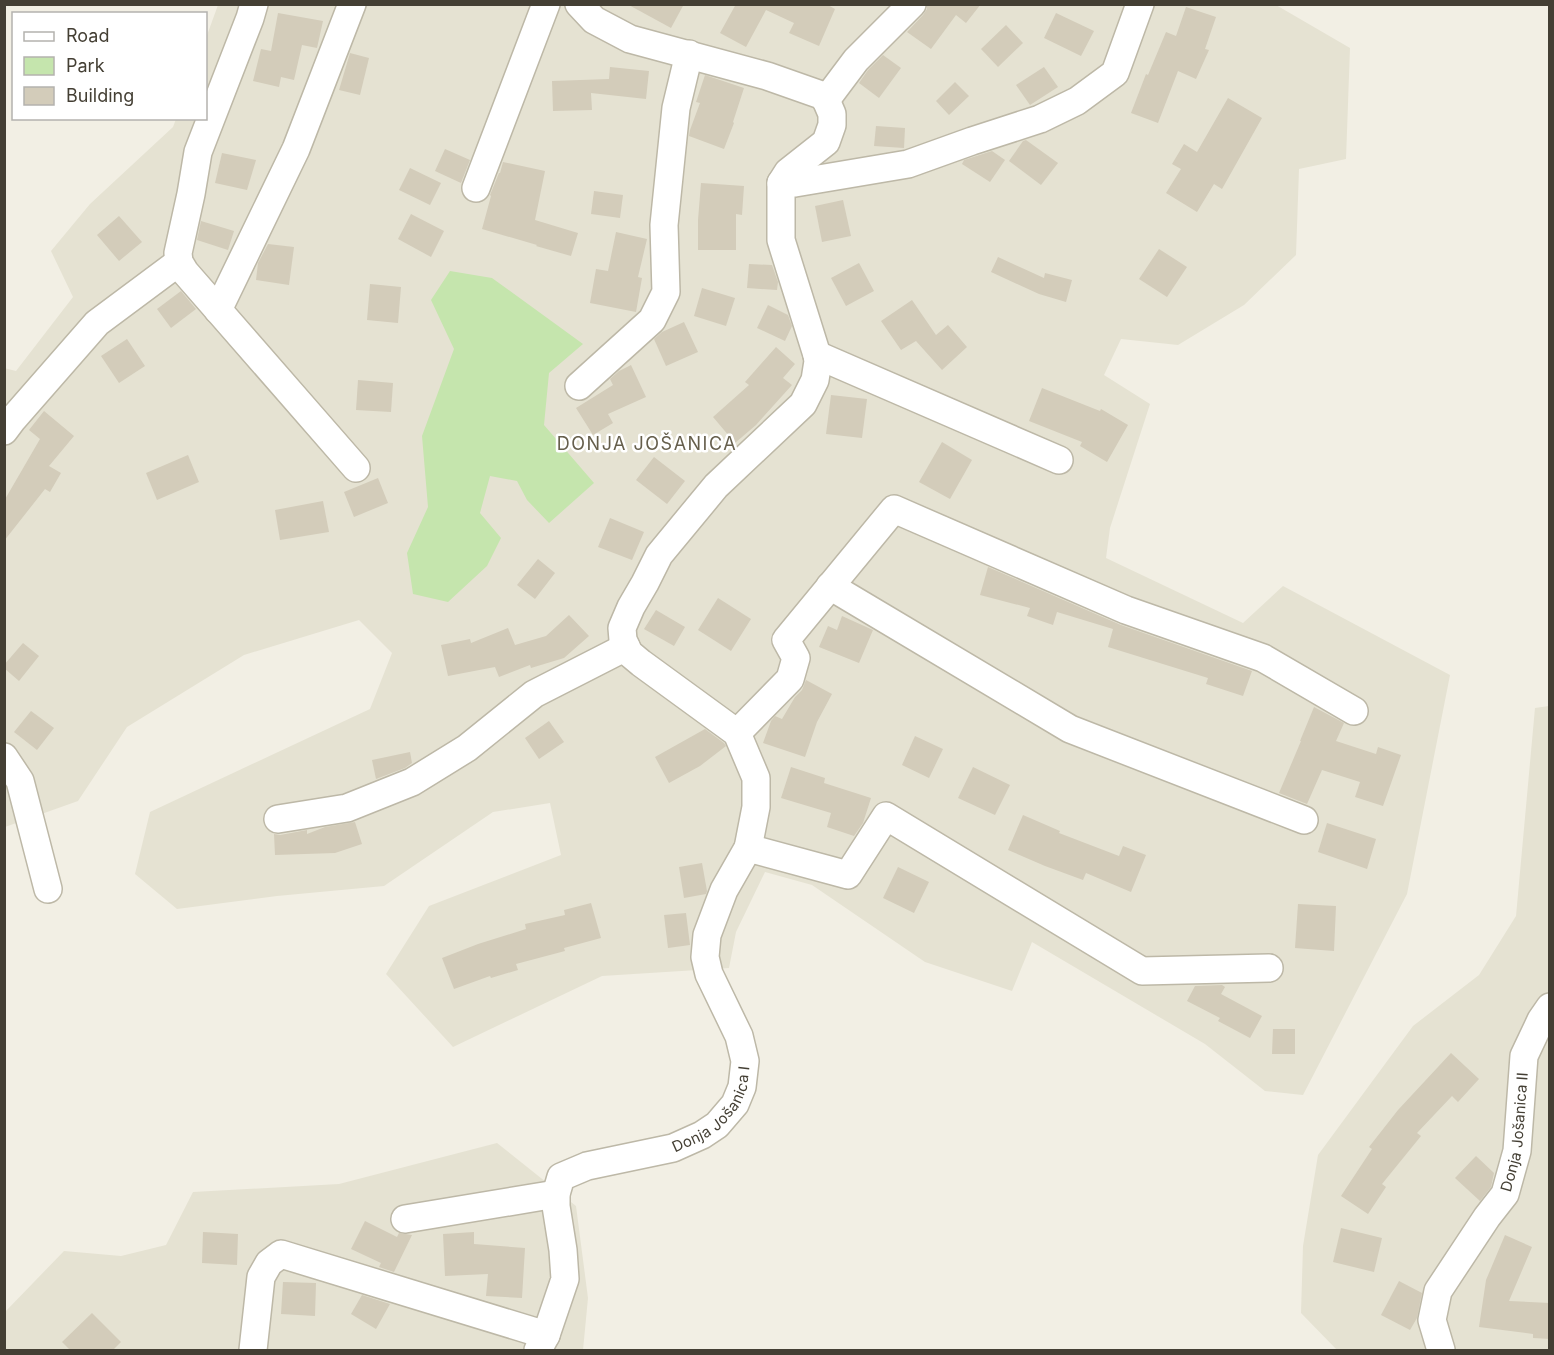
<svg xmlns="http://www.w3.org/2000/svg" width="1554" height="1355" font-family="Inter,sans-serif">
<rect width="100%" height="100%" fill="#f2efe4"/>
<!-- residential -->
<g fill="#e5e2d2">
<path d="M218 5H1276L1350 48 1346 159 1299 169 1296 255 1244 305 1178 345 1121 339 1104 375 1150 404 1110 528 1106 558 1243 623 1283 586 1450 675 1407 894 1303 1095 1265 1091 1205 1044 1032 942 1012 991 925 962 812 885 765 872 736 932 729 968 602 976 453 1047 386 974 429 906 561 855 550 803 493 812 384 886 277 896 177 909 135 874 150 812 370 709 392 653 359 620 244 655 127 727 78 801 5 827 4 368 16 371 73 297 51 251 90 204 173 127 176 119 206 118V38Z"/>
<path d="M1549 706V1350H1337L1301 1313 1303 1246 1318 1155 1413 1026 1479 975 1516 916 1535 708Z"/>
<path d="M497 1143 576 1206 588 1298 583 1350H5L4 1313 64 1251 121 1256 166 1245 193 1192 339 1184Z"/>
</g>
<!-- green -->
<path fill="#c5e5ad" d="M450 271 492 278 583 344 549 373 544 425 594 483 549 523 527 500 517 481 490 476 480 513 501 538 487 566 448 602 413 594 407 553 428 507 422 436 454 349 431 300Z"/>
<!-- building -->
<g fill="#d3ccba">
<path d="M627 4H684L671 28Z"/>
<path d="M736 4H826L835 9 819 46 789 33 794 23 766 10 746 47 720 33Z"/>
<path d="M927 4H981L966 23 956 15 931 49 907 32 923 15 927 9Z"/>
<path d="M1186 7 1216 17 1205 49 1209 50 1196 79 1178 71 1158 123 1131 113 1146 74 1148 75 1166 32 1176 36Z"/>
<path d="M278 13 323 21 317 48 302 45 294 80 281 77 279 87 253 81 261 49 271 51Z"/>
<path d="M1056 13 1094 31 1081 56 1044 38Z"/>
<path d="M1006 25 1023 43 998 67 981 49Z"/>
<path d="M350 53 369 58 360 95 339 90Z"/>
<path d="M883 55 901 68 879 98 859 83 868 70Z"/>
<path d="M610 67 649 71 646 99 591 93 592 110 553 111 552 81 609 79Z"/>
<path d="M1044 67 1058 87 1030 105 1016 85Z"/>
<path d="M705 75 744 88 733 122 734 123 724 149 689 136 690 130 700 103 696 102Z"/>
<path d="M955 82 969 96 949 115 936 101Z"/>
<path d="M1228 98 1262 118 1222 189 1214 184 1197 212 1166 193 1181 169 1172 164 1184 144 1197 152Z"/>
<path d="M876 126 905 128 904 148 874 146Z"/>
<path d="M1026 140 1058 163 1041 185 1009 161 1023 141Z"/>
<path d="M445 149 470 160 461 183 435 171Z"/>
<path d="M992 151 1005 160 990 182 962 164 964 160Z"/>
<path d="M222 153 256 160 247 190 215 183Z"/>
<path d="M503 162 545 171 535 220 578 233 571 256 536 246 537 245 482 229 491 196 490 195 499 173H500Z"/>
<path d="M410 168 441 183 430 205 399 190Z"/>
<path d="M701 183 744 186 742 215 736 214V250H698V220Z"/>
<path d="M594 191 623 195 620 218 591 214Z"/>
<path d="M843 200 851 236 822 242 815 206Z"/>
<path d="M411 214 444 231 431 257 398 239Z"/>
<path d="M119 216 142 242 119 261 97 235Z"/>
<path d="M201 221 234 231 228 250 197 240Z"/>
<path d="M616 232 647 239 638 277 642 278 636 312 590 303 596 269 608 271Z"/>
<path d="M268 244 294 247 289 285 256 280 258 263Z"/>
<path d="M1159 249 1187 267 1167 297 1139 279Z"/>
<path d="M998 257 1044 278 1045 273 1072 280 1066 302 1039 294 991 272Z"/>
<path d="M859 263 874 291 846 306 831 278Z"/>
<path d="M749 264 772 265 778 282 777 290 747 288Z"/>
<path d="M370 284 401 287 398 323 367 320Z"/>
<path d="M702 288 735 298 726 326 694 316Z"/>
<path d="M181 291 196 309 171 328 157 309Z"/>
<path d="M912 300 936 335 948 325 967 347 942 370 916 341 901 350 881 321Z"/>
<path d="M768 305 788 315 792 326 785 341 757 328Z"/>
<path d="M684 322 698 352 666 366 654 339 662 332Z"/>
<path d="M127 339 145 366 119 383 101 356Z"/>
<path d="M776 347 795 364 783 378 792 385 756 425 735 443 713 417 749 385 745 382Z"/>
<path d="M631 365 646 397 608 414 613 423 593 435 576 408 613 385 610 379 619 371Z"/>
<path d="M358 380 393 383 391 412 356 410Z"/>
<path d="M1042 388 1100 411 1101 409 1128 425 1107 462 1080 446 1082 442 1029 421Z"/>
<path d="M831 395 867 399 862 438 826 434Z"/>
<path d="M44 411 74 436 49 466 61 473 50 492 45 489 4 541V501L40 439 29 430Z"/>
<path d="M942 442 972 460 950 499 919 482Z"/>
<path d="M188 455 199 482 157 500 146 473Z"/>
<path d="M654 457 685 481 667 504 636 480Z"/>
<path d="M378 478 388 503 354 517 344 492Z"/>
<path d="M323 501 329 532 280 540 275 510Z"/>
<path d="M610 518 644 532 632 560 598 547Z"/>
<path d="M538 559 555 573 535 599 517 585Z"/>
<path d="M988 567 1121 625 1252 671 1243 696 1206 684 1208 678 1108 647 1113 629 1057 612 1053 625 1027 616 1030 608 980 595Z"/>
<path d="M718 598 751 619 731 651 698 630Z"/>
<path d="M656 610 685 627 674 646 644 629Z"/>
<path d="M569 615 589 636 564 658 531 668 530 665 499 677 495 667 448 676 441 645 470 639 471 643 508 628 515 645 546 636Z"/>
<path d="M842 616 873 630 859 663 819 647 828 626 837 630Z"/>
<path d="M23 643 39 656 19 681 4 668V665Z"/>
<path d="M806 680 832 694 817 722 805 757 763 743 771 721 775 716 782 719 795 697 802 690Z"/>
<path d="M1314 707 1344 723 1336 741 1376 754 1378 747 1401 755 1383 806 1355 797 1360 782 1322 770 1307 804 1279 793 1301 741H1300Z"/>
<path d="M31 711 54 728 37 750 14 732Z"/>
<path d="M549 721 564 742 539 759 525 738Z"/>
<path d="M705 729 724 743 726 746 700 766 669 783 655 757Z"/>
<path d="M915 736 943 749 929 778 902 765Z"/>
<path d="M410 752 412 763 405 768 376 779 372 760Z"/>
<path d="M791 767 825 778 824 783 871 798 863 823 854 836 827 827 831 813 781 798Z"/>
<path d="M973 767 1010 785 995 815 958 798Z"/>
<path d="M1023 815 1060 831 1059 833 1119 856 1123 846 1146 855 1131 892 1086 873 1083 880 1045 866 1008 850Z"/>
<path d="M355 822 362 844 335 853 275 855 274 834 280 835 307 830V834L325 827Z"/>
<path d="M1327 823 1376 839 1367 869 1318 852Z"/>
<path d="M702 863 707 891 706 894 684 898 679 867Z"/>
<path d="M898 867 929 882 914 913 883 898Z"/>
<path d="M591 903 601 938 564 948 565 951 516 964 518 970 491 978 490 976 454 989 442 958 478 944 526 929 525 924 565 915 564 910Z"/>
<path d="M1298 904 1336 906 1334 951 1295 948Z"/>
<path d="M686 913 690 945 668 948 664 915Z"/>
<path d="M1222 985 1225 987 1221 994 1262 1016 1250 1038 1218 1021 1220 1018 1187 1001 1195 986Z"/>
<path d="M1273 1029H1295V1054H1272Z"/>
<path d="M1451 1053 1479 1079 1458 1102 1452 1096 1417 1133 1421 1136 1382 1184 1386 1187 1368 1214 1341 1196 1372 1149 1369 1147 1398 1110Z"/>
<path d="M1476 1156 1494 1173 1491 1187 1480 1201 1455 1178Z"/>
<path d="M365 1221 397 1237 399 1233 412 1235 394 1272 379 1267 381 1263 351 1249Z"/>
<path d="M1341 1228 1382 1238 1374 1272 1333 1262Z"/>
<path d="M203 1232 238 1234 237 1265 202 1263Z"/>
<path d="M474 1232V1244L525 1248 522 1298 486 1296 488 1274 445 1276 443 1234Z"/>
<path d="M1505 1235 1532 1247 1509 1301 1550 1303V1339L1533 1338V1334L1479 1327 1486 1280Z"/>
<path d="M1399 1281 1422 1293 1417 1318 1410 1330 1381 1315Z"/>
<path d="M283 1282 316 1283 315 1316 281 1314Z"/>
<path d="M362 1295 390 1304 376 1329 351 1314Z"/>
<path d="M92 1313 121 1342 113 1350H70L62 1342Z"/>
</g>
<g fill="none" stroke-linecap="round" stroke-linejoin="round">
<defs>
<g id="minor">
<path d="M254 4 250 18 198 152 191 194 178 253 179 262 185 272 356 468"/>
<path d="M826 100 856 60 912 4"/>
<path d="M781 183H795L908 164 972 141 1040 119 1077 101 1115 73 1140 4"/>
<path d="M476 188 546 4"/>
<path d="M218 310 296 149 352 4"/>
<path d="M817 355 1059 460"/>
<path d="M579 386 652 320 666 292 664 225 676 108 689 54"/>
<path d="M4 431 13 419 97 323 179 262"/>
<path d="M830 586 1070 729 1304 820"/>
<path d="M737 733 790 679 796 658 786 640 894 509 1126 610 1263 658 1354 711"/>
<path d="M4 757 20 781 48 889"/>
<path d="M278 819 347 808 412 782 467 748 534 694 626 647"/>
<path d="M748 848 848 875 886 816 1142 971 1269 968"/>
<path d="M405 1219 556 1194"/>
<path d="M253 1350 261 1277 269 1263 281 1254 546 1335"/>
<path id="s1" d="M538 1350 546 1335 565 1279 563 1250 556 1206V1194L561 1177 587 1166 673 1148 702 1135 717 1125 735 1104 742 1087 745 1061 739 1036 709 974 705 957 707 935 724 890 748 848 756 807V778L737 733 641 663 629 653 623 640 622 628 631 607 645 583 659 555 716 486 803 404 815 380 818 361 817 355 781 240V183L788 172 826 142 832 125V114L826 100 821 95 767 76 630 39 594 20 579 4"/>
<path id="s2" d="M1441 1350 1432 1320 1438 1291 1487 1217 1505 1194 1517 1151 1524 1056 1541 1020 1550 1007"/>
</g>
</defs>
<!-- minor casing -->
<use href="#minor" stroke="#bdb8a7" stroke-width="30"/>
<!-- minor -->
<use href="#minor" stroke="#fff" stroke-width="27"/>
</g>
<g text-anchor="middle" stroke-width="5" stroke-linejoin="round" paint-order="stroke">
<!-- street labels -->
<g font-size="15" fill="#443f34" stroke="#fff">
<text dy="5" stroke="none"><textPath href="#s1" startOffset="354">Donja Jošanica I</textPath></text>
<text dy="5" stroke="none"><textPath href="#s2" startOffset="242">Donja Jošanica II</textPath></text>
</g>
<!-- quarter labels -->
<g font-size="18" letter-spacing="1.5" fill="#665f4c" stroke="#fff">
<text x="647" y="450">DONJA JOŠANICA</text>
</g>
</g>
<!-- border -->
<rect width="1554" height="1355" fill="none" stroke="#443f34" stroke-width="12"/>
<!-- legend -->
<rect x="12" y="12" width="195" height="108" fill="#ffffff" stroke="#b4b2ae" stroke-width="1.5"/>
<rect x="24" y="32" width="30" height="9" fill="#ffffff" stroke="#b4b2ae" stroke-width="1.5"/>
<text x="66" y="42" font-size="18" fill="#443f34">Road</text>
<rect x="24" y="57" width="30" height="18" fill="#c5e5ad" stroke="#b4b2ae" stroke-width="1.5"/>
<text x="66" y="72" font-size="18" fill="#443f34">Park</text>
<rect x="24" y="87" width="30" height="18" fill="#d3ccba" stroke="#b4b2ae" stroke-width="1.5"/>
<text x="66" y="102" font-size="18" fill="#443f34">Building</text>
</svg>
